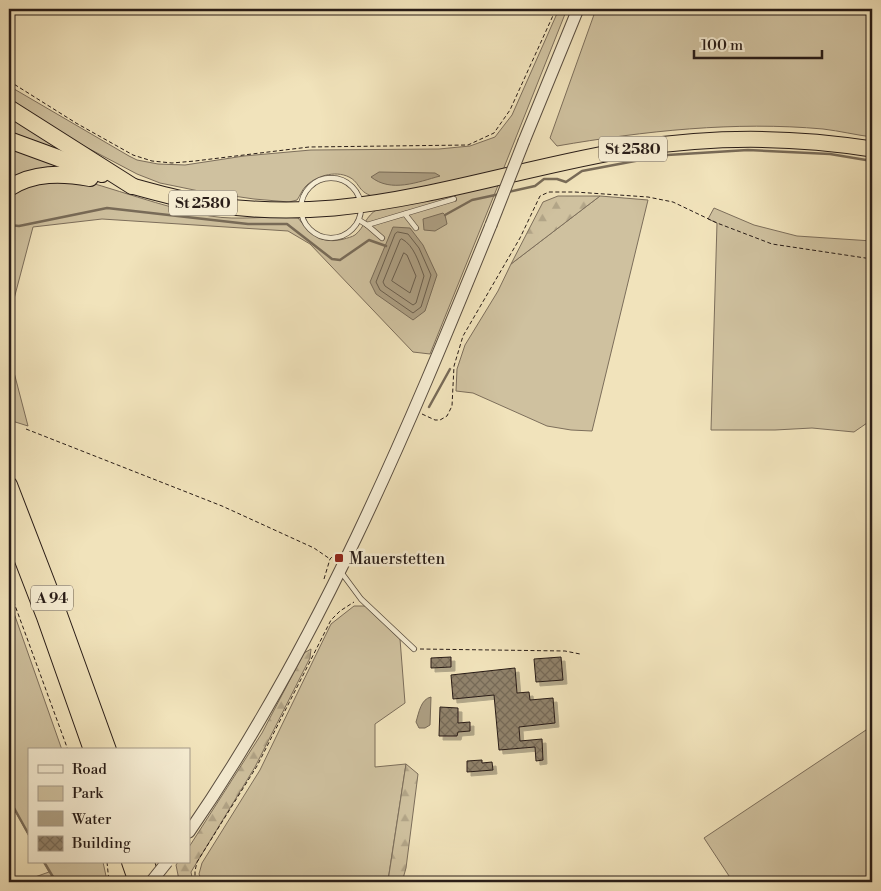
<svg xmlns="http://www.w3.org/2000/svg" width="881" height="891" font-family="'Libre Bodoni',serif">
<defs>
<pattern id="forest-firs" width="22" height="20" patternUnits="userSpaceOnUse" patternTransform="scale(1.25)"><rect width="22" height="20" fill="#cfc19f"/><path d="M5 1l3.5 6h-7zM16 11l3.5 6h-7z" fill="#b2a588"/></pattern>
<pattern id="building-cross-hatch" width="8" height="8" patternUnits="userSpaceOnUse" patternTransform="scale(1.25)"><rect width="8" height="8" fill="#91836c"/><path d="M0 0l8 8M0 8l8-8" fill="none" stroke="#766a58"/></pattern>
<filter id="shadow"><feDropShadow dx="4" dy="4" stdDeviation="0" flood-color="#0004"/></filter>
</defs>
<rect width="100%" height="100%" fill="#f1e3bb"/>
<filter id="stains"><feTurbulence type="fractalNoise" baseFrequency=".004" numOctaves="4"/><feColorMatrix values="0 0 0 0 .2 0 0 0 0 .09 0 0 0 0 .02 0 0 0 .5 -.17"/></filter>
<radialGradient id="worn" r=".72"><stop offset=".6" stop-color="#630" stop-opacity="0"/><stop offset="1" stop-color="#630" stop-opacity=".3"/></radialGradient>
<!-- green -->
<g fill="#cfc19f" stroke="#7c6e5b">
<path d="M559 9H567L503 170 376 197C357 193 361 183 349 177 335 170 315 176 305 187 302 190 300 196 297 200L289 202 254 199 199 191 160 183 137 174 82 145 9 102V86L129 156 137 160 158 164 185 165 244 156 311 150 439 149 470 146 495 137 512 115Z"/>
<path d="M596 9H872V137C856 135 840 131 823 129 735 121 644 131 557 146L550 138Z"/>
<path d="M9 112 81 160 9 131Z"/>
<path d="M9 145 67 168 9 180Z"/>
<path d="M66 176C114 188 161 207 210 216 239 221 269 215 298 218 311 234 321 245 344 239 347 238 352 237 355 235 365 227 365 216 378 209L499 183 430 354 413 352 310 244 288 231 102 219 33 227 10 314V357L28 426 9 420V194L26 184Z"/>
<path d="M600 196 648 200 592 431 571 430 547 426 473 393 456 391 457 369 465 345 498 291 511 264Z"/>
<path d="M714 208 754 225 797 236 872 241V394L867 397V423L854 432 812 428 775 430H711L717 223 708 219Z"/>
<path d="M9 599 62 750H29V836L9 800Z"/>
<path d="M354 606H365L400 639 405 703 375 724V767L406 764 388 880 392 882H202L199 874 202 863 260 770 331 624Z"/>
<path d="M872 726V882H733L704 838Z"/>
<path d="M44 862H103L106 876V882H21L49 872Z"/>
</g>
<!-- forest -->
<g fill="url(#forest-firs)" stroke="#7c6e5b">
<path d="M558 196H600L511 264 543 202Z"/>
<path d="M311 649 310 658 255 767 191 872 193 882H178L179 880 176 865 178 862H189V847L262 733 304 653Z"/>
<path d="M406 764 418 774 406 868 402 882 388 881Z"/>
</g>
<!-- water -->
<g fill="#ad9f83" stroke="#786b58">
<path d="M379 172 435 173 440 176C418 182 391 193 371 177Z"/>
<path d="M443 213 445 215 447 224 435 231 424 230 423 219Z"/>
<path d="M393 227 410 228 423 245 437 275 425 311 413 320 376 294 370 282Z"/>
<path d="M431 697 430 725 425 728H419L416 722C419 712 421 699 431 697Z"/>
</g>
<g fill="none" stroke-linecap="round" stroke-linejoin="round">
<!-- shore -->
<g stroke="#6a5e4d" stroke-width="1">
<path d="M398 232 408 234 419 248 431 275 421 307 413 313 380 290 376 282 395 234Z"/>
<path d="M402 239C414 245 419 263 424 276L416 303 413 305 385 286 383 282 400 240Z"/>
<path d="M404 253 407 255 416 276 410 293 392 281Z"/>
</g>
<!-- stream -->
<g stroke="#786b58" stroke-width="2.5">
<path d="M508 192 535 186 544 179H557L566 182 582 171 667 155 748 150 830 154 872 161"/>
<path d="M445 215 472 200 500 194"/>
<path d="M9 225 19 226 107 208 248 224H287L332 259 340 260 369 240 386 246"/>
<path d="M429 407 450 369"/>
<path d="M9 799 29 835"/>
<path d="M53 877 56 882"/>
<path d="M39 882 53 877 44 862"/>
</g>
</g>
<!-- building -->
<g fill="url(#building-cross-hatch)" stroke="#281c17" filter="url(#shadow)">
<path d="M451 657V667L431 668V658Z"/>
<path d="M561 657 563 680 536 682 534 659Z"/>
<path d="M515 668 517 693 529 692 530 700 553 698 555 723 519 727 520 741 542 739 543 760 536 761 535 747 499 750 494 695 453 699 451 675Z"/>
<path d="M440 707 458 708V723L470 722V731L458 732 457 736H439Z"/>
<path d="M482 760V763L492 762 493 770 467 772V761Z"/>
</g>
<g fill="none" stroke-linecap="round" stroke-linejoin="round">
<defs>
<g id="service">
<circle cx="331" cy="208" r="30"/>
<path d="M405 214 416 228"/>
<path d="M359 220 367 225 454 199"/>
<path d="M367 225 382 238"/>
<path d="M341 572 361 599 414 649"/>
</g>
<g id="tertiary">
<path d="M524 141 578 9"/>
<path d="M189 832C318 645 406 434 491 225"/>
</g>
<path id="trunk" d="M132 186C150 191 168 196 187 200 234 210 286 212 334 208 437 198 536 164 638 148 715 136 796 137 872 149"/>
<g id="motorway">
<path d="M9 108 132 186"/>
<path d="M9 140 102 174"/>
<path d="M9 188C34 172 62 173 90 178"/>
<path d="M9 485 58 612 108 750"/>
<path d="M9 524 45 617 92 750"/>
<path d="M130 862 137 882"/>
<path d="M146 862 152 882"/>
</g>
</defs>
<!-- service casing -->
<use href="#service" stroke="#5a4e40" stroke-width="6"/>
<!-- tertiary casing -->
<use href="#tertiary" stroke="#5a4e40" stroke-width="13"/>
<!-- trunk casing -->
<use href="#trunk" stroke="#281c17" stroke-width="17"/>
<!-- motorway casing -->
<use href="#motorway" stroke="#281c17" stroke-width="18"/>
<!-- path -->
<g stroke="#281c17" stroke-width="1" stroke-dasharray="4 2.5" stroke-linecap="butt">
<path d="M9 81 76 123 133 155 152 161 172 163 195 161 309 147 468 145 494 133 510 110 556 9"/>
<path d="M422 414 435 420H440L447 416 452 406 454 366 463 336 520 238 540 196 549 192H575L648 197 673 202 717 223 772 244 872 259"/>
<path d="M26 429 222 506 314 548 330 559"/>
<path d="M324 579 330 559 337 552"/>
<path d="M9 589 68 750"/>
<path d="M420 649 565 651 580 654"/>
<path d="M107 862 109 882"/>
<path d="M195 882V871L197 862 257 766 331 620 340 611 354 602"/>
<path d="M871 882H872"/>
</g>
<!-- service -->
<use href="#service" stroke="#f6edd3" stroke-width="4.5"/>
<!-- tertiary -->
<use href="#tertiary" stroke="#f6edd3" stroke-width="11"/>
<!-- trunk -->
<use href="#trunk" stroke="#f1e3bb" stroke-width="15"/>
<!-- motorway -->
<use href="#motorway" stroke="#f1e3bb" stroke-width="16"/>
<defs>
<g id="tertiary-bridge">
<path d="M491 225 524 141"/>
<path d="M151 882 167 862"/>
</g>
</defs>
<!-- tertiary-bridge casing -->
<use href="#tertiary-bridge" stroke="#5a4e40" stroke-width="13" stroke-linecap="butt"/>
<!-- tertiary-bridge -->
<use href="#tertiary-bridge" stroke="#f6edd3" stroke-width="11"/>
</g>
<!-- markers -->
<rect fill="#8f2418" stroke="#f6edd3" stroke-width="2" x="334" y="553" width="10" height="10" rx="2.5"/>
<g text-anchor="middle" stroke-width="5" stroke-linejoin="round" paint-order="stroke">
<!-- shield labels -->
<g fill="#f6edd3" stroke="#665b4f" stroke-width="1">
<rect x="599" y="136.5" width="68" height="25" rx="4"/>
<rect x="169" y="190.5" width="68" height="25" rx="4"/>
<rect x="31" y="585.5" width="42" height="25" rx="4"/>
</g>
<g font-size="15" font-weight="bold" fill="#281c17">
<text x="633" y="154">St 2580</text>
<text x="203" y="208">St 2580</text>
<text x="52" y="603">A 94</text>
</g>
<!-- poi labels -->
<g font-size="16" fill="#281c17" stroke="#f6edd3" text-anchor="start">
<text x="349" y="564">Mauerstetten</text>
</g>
</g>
<!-- margin -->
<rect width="881" height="891" fill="none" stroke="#f1e3bb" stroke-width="30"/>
<rect x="10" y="10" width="861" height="871" fill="none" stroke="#281c17" stroke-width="2.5"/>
<rect x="15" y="15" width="851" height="861" fill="none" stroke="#281c17"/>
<!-- legend -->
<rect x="28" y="748" width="162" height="115" fill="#f6edd3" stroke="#a49988"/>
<rect x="38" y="765" width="25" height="8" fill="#f6edd3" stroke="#a49988"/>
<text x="72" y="774" font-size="15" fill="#281c17">Road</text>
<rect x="38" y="786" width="25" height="15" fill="#cfc19f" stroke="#a49988"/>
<text x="72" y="798" font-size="15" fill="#281c17">Park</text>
<rect x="38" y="811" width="25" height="15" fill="#ad9f83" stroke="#a49988"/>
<text x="72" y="824" font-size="15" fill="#281c17">Water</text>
<rect x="38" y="836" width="25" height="15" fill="url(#building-cross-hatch)" stroke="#a49988"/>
<text x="72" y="848" font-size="15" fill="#281c17">Building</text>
<!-- scale -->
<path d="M694 50v8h128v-8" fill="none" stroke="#281c17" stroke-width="2.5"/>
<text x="701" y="50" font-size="15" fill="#281c17" stroke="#f6edd3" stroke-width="4" paint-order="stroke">100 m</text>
<rect width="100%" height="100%" filter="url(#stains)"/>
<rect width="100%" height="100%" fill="url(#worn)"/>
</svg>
